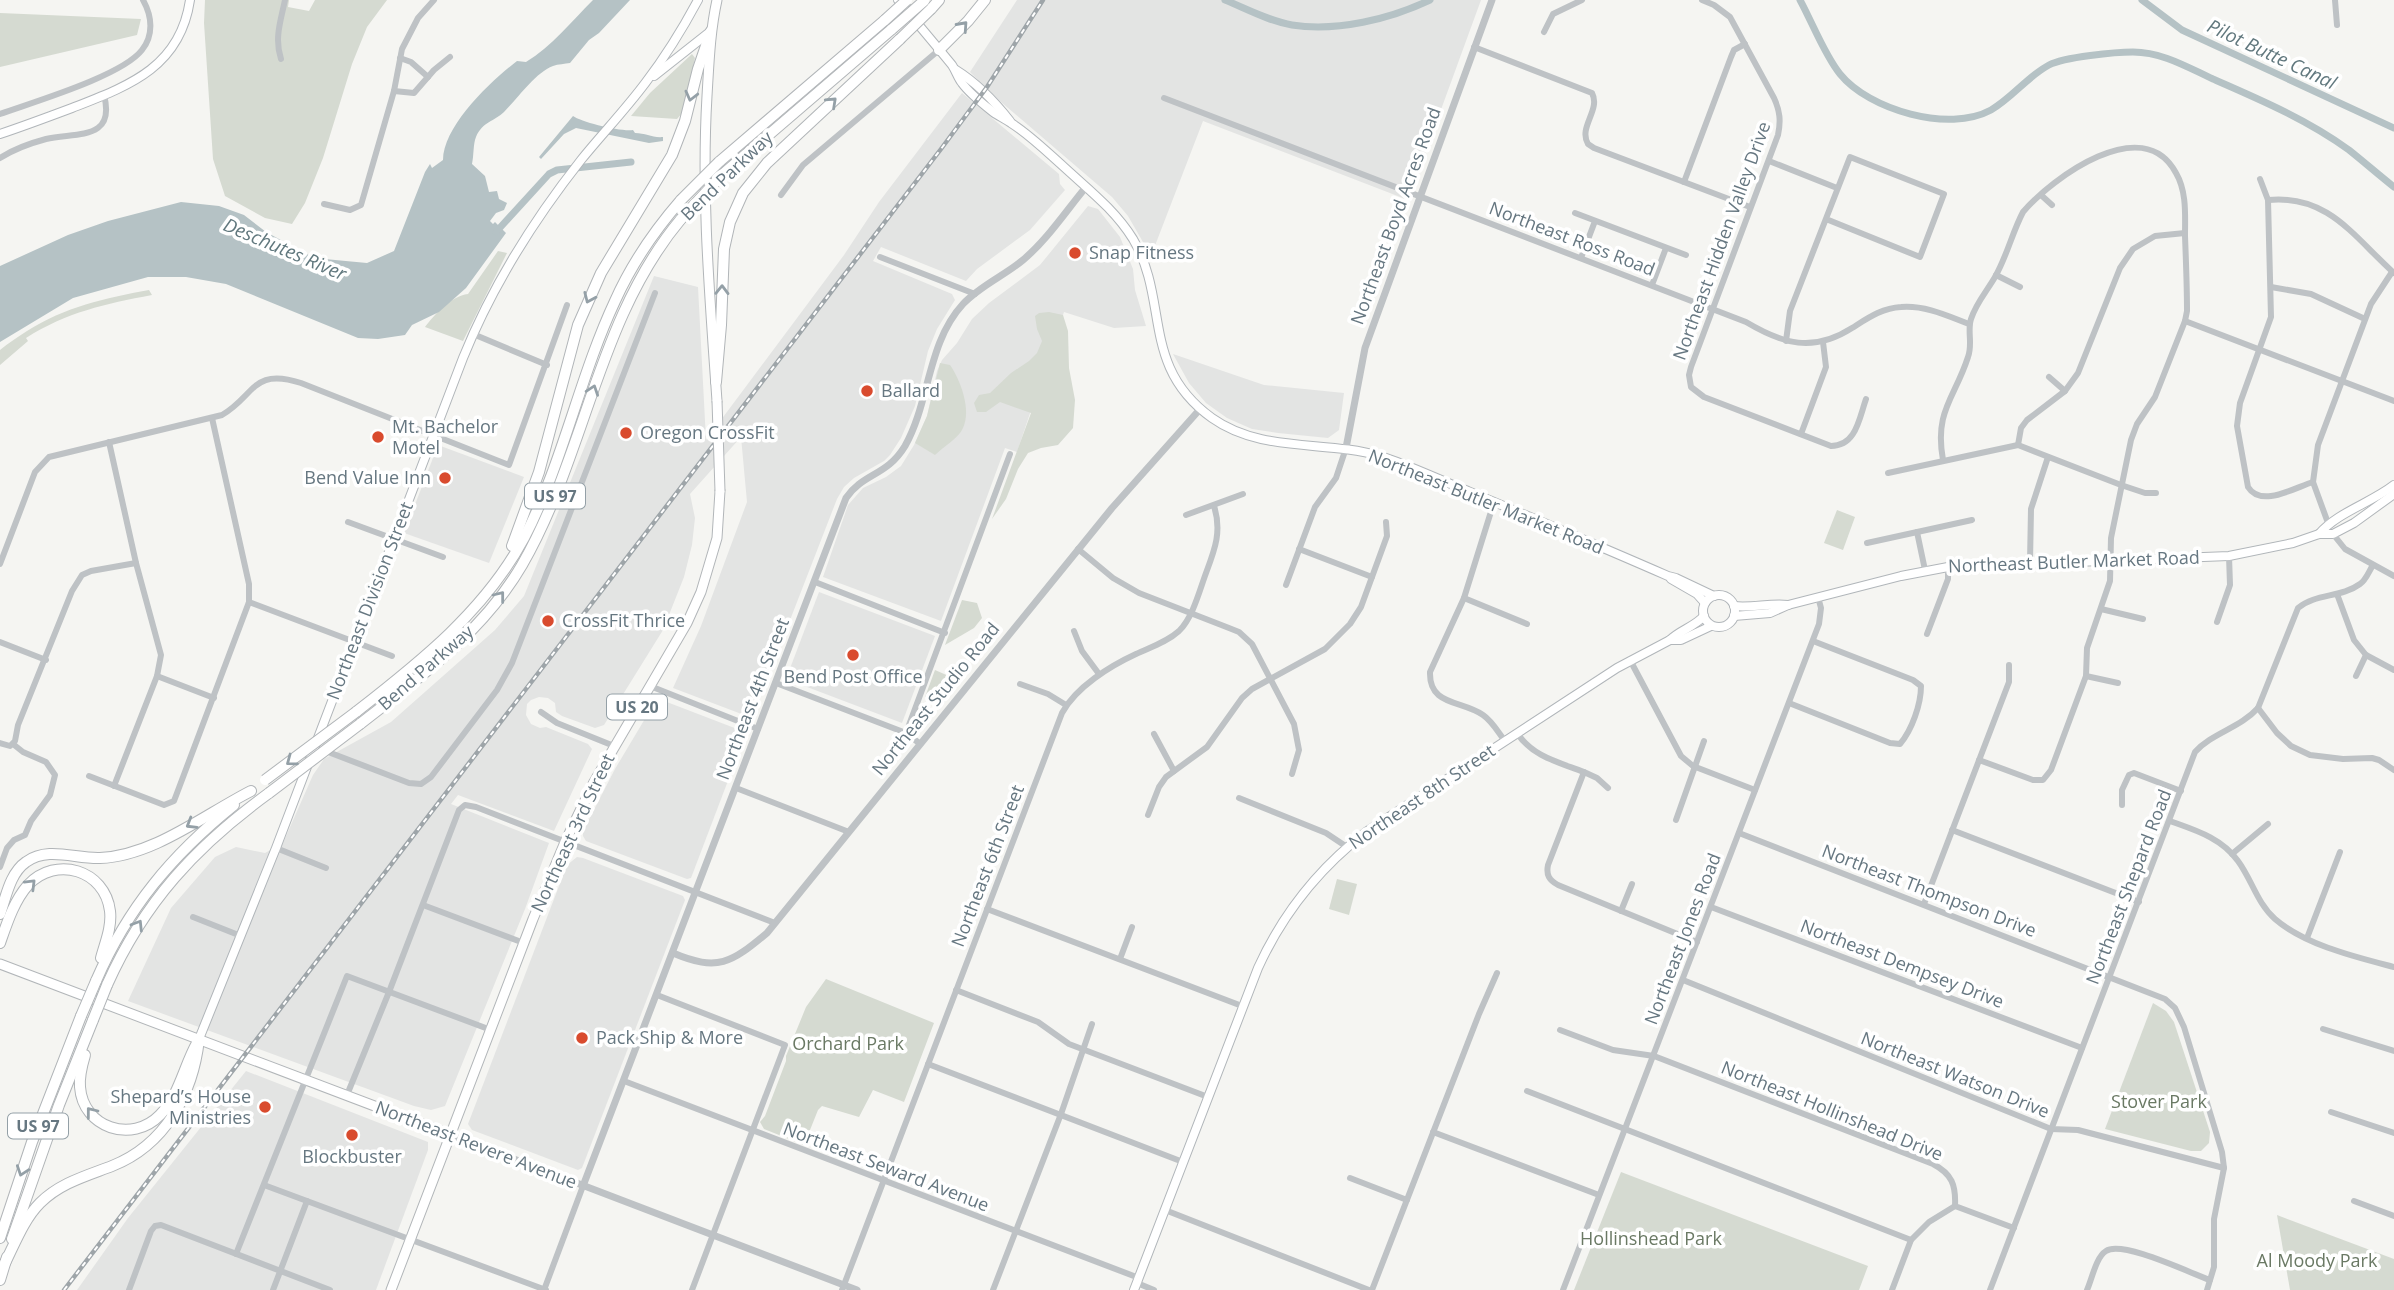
<svg xmlns="http://www.w3.org/2000/svg" width="2394" height="1290" font-family="'Open Sans',sans-serif">
<rect width="100%" height="100%" fill="#f5f5f2"/>
<!-- built -->
<g fill="#e3e4e3">
<path d="M1017 0H1481L1408 200 1203 121 1151 256 1128 216 1112 197 994 96 970 72Z"/>
<path d="M962 93 1059 174 1060 184 1065 190 1030 230 977 269 966 281 881 247 873 261 952 294 955 300 937 329 928 351 915 406 901 438 890 455 884 461 854 478 844 487 837 499 752 718 673 688 701 626 747 502 741 437 690 494 695 518 692 545 684 577 663 630 604 725 595 728 562 716 556 712 555 703 548 698 539 697 531 700 527 704 526 715 531 724 540 728 546 727 588 744 592 749 554 831 458 795 451 804 549 843 525 909 445 1106 431 1110 414 1106 128 1001 171 908 215 857 236 847 265 853 283 843 313 775 324 759 391 722 495 630 524 596 654 276 698 287 706 440 844 255 879 202Z"/>
<path d="M1088 206 1098 209 1120 237 1133 269 1135 290 1146 326 1114 328 1064 312 1017 452 1005 448 941 621 823 577 848 505 863 488 886 477 901 466 914 445 927 416 937 371 942 360 957 343 972 319 989 303 1040 265Z"/>
<path d="M1173 354 1264 385 1344 393 1339 430 1328 438 1278 433 1252 429 1227 418 1206 403 1189 383Z"/>
<path d="M438 445 524 477 489 563 404 533Z"/>
<path d="M819 592 935 636 902 723 786 679Z"/>
<path d="M659 699 745 732V736L691 878 687 879 586 841 583 836V831L615 769 655 702Z"/>
<path d="M577 857 583 858 683 896 685 900 582 1168 578 1170 472 1130 468 1124 567 865Z"/>
<path d="M246 1071 428 1142V1150L376 1290H77L128 1218Z"/>
</g>
<!-- green -->
<g fill="#d5dad1">
<path d="M205 0H289L288 7 309 11 315 0H387L367 27 352 64 323 158 305 203 292 224 265 218 225 196 213 159 204 23Z"/>
<path d="M0 13 141 19 137 35 0 67Z"/>
<path d="M692 54 695 58 683 112 677 119 631 116 650 93Z"/>
<path d="M498 251 507 253 463 341 425 327C435 314 451 296 468 294Z"/>
<path d="M149 290 152 295C105 304 67 312 26 338L28 341 0 365V350C8 343 18 337 27 331 65 307 105 298 149 290Z"/>
<path d="M1049 312 1063 315 1068 331 1069 368 1075 400 1073 428 1058 445 1041 448 1028 453 1018 469 1006 499 992 519 1031 413 1000 402 986 412H977L974 403 979 395 990 393 1011 373 1029 361 1037 353 1042 341 1037 329 1035 316 1039 313Z"/>
<path d="M940 363 950 365C960 379 972 410 963 428 959 438 943 447 935 455L915 443 927 416Z"/>
<path d="M1837 510 1855 517 1843 550 1824 543Z"/>
<path d="M962 600 977 603 982 618 974 628 945 645Z"/>
<path d="M935 670 960 681 944 702 925 697Z"/>
<path d="M1337 879 1357 884 1349 915 1329 909Z"/>
<path d="M826 979 934 1023 904 1102 873 1090 859 1117 822 1106 818 1110 804 1145 764 1129 760 1122 765 1116 786 1061V1056L806 1007Z"/>
<path d="M2153 1003 2166 1011 2174 1022 2210 1132 2209 1143 2201 1151H2191L2105 1129Z"/>
<path d="M1621 1172 1868 1266 1859 1290H1574Z"/>
<path d="M2277 1215 2394 1259V1290H2290Z"/>
</g>
<!-- water -->
<g fill="#b5c2c5">
<path d="M593 0H630L599 33 589 40 570 63C565 64 558 64 553 66 535 73 518 98 504 112 495 121 482 122 476 137 473 144 474 155 472 164L485 176 489 192 497 191 499 199 507 203 504 210 496 213 490 221 493 224 495 222 506 233 466 288 439 312 412 325 405 335 378 339 358 338 226 284 186 277H148L73 298 0 342V266L68 235 108 221 181 202 219 206 244 215 266 232 314 258 367 263 394 251 425 172 430 164 432 168 443 160C443 126 491 81 517 61L526 62C552 46 571 22 593 0Z"/>
<path d="M573 116C581 122 621 132 633 130L635 133C646 133 652 138 663 137V141L649 143 576 128 564 134 541 159 539 157Z"/>
</g>
<g fill="none" stroke-linecap="round" stroke-linejoin="round">
<!-- canal -->
<g stroke="#b5c2c5" stroke-width="7">
<path d="M1225 0C1247 9 1269 21 1292 25 1337 32 1390 19 1430 0"/>
<path d="M1800 0C1812 22 1825 56 1840 74 1869 110 1949 133 1991 110 2012 98 2028 76 2049 65 2064 57 2116 52 2133 52 2162 52 2187 67 2213 79 2259 99 2308 120 2349 150 2364 162 2379 175 2394 187"/>
<path d="M2142 0 2182 30 2394 128"/>
<path d="M496 232 549 174 557 170 631 162"/>
</g>
<defs>
<g id="secondary">
<path d="M898 0C916 22 934 43 952 65 956 71 958 78 962 83 970 94 983 104 993 112 999 116 1005 119 1011 123 1030 135 1047 152 1064 167 1089 190 1115 210 1133 239 1170 302 1140 366 1212 418 1261 453 1325 440 1380 456 1410 465 1439 480 1468 491 1535 519 1602 547 1668 576L1676 578 1714 596"/>
<path d="M956 70C977 83 995 102 1010 121"/>
<path d="M654 76 711 31"/>
<path d="M0 134C24 126 48 117 72 108 128 86 180 68 190 0"/>
<path d="M2319 534C2338 512 2371 503 2394 485"/>
<path d="M1671 579 1697 594 1705 603"/>
<circle cx="1719" cy="611" r="16"/>
<path d="M1734 606C1752 608 1770 603 1788 605"/>
<path d="M1734 616 1770 613 1788 605 1901 576 1948 567 2229 556 2293 543 2319 534H2333L2354 523 2394 494"/>
<path d="M1670 640H1681L1711 626"/>
<path d="M199 1039 276 848 463 358C492 286 533 221 581 160 602 134 626 109 646 82 665 57 683 28 698 0"/>
<path d="M1134 1290 1258 968C1283 913 1318 869 1366 832L1617 668 1670 640C1680 630 1694 627 1704 616"/>
</g>
<g id="primary">
<path d="M717 0C710 32 709 63 707 96 701 198 710 299 717 401"/>
<path d="M0 964 451 1135"/>
<path d="M391 1290 533 919 565 842 594 782 687 623 701 592 717 538 720 491"/>
</g>
<g id="trunk">
<path d="M931 9 939 0"/>
<path d="M939 50 968 21 985 0"/>
<path d="M719 162 885 20"/>
<path d="M723 174 892 29"/>
<path d="M716 382 721 325 724 249 730 222 743 193 767 163 900 39"/>
<path d="M512 546 539 472 578 325 601 273 672 155 685 121 698 69 711 31"/>
<path d="M356 712C419 663 485 611 524 538 563 463 579 378 615 301 632 263 654 231 681 200"/>
<path d="M360 724C420 677 483 632 522 565 586 454 597 319 681 219"/>
<path d="M0 914C6 897 10 873 26 862 48 846 75 859 100 858 153 856 204 815 251 791"/>
<path d="M0 943C7 923 14 901 28 885 56 855 105 870 110 911 112 927 105 943 101 958"/>
<path d="M96 981C128 907 172 855 234 805"/>
<path d="M107 985C144 902 196 846 269 793"/>
<path d="M85 1055C82 1065 79 1076 80 1087 83 1128 132 1144 160 1115 179 1096 184 1066 197 1043"/>
<path d="M0 1238 32 1142 81 1016"/>
<path d="M12 1239 59 1105 93 1020"/>
<path d="M5 1263C15 1243 24 1219 40 1203 60 1183 86 1176 112 1166 165 1145 193 1094 199 1039"/>
<path d="M0 1280 7 1257"/>
</g>
</defs>
<!-- secondary casing -->
<use href="#secondary" stroke="#b1b6ba" stroke-width="10"/>
<!-- primary casing -->
<use href="#primary" stroke="#b2b6b9" stroke-width="11"/>
<!-- trunk casing -->
<use href="#trunk" stroke="#b1b5b8" stroke-width="12"/>
<!-- minor -->
<g stroke="#bec2c5" stroke-width="6">
<path d="M1702 0 1714 5 1730 17 1774 98C1780 111 1781 121 1778 135L1691 367 1689 375 1691 387 1704 397 1831 446C1856 446 1859 419 1866 399"/>
<path d="M2335 0 2337 25"/>
<path d="M1544 32 1553 14 1582 0"/>
<path d="M1474 47 1592 93C1601 110 1578 127 1588 144L1594 148 1750 207"/>
<path d="M400 58 411 62 428 77"/>
<path d="M281 59C274 38 281 20 285 0"/>
<path d="M394 91 414 93 434 70 450 57"/>
<path d="M1164 98 1746 322C1783 344 1813 353 1852 328 1868 318 1882 308 1901 307 1925 305 1948 316 1969 324"/>
<path d="M0 114C33 102 122 76 142 50 154 35 152 16 143 0"/>
<path d="M0 158C14 149 31 143 46 139 76 132 116 141 104 95"/>
<path d="M1769 161 1837 188"/>
<path d="M2260 179 2268 200 2271 317 2240 403 2237 426 2248 487C2261 508 2294 488 2313 482"/>
<path d="M1684 182 1731 57 1734 50 1745 44"/>
<path d="M781 195 803 165 939 50"/>
<path d="M2041 195 2052 205"/>
<path d="M2268 200C2328 194 2354 237 2394 273"/>
<path d="M324 204 350 210 361 205 394 91 402 49 418 18 434 0"/>
<path d="M1575 213 1686 255"/>
<path d="M880 257 975 294"/>
<path d="M1581 258 1595 221"/>
<path d="M1996 275 2020 287"/>
<path d="M1652 285 1666 248"/>
<path d="M2271 287 2311 294 2365 319"/>
<path d="M2185 321 2394 401"/>
<path d="M473 334 547 365"/>
<path d="M1786 341 1790 311 1850 157 1944 194 1920 257 1826 219"/>
<path d="M2049 377 2065 391"/>
<path d="M1801 434 1826 367 1823 342"/>
<path d="M109 442 136 563 161 655 157 676 114 786"/>
<path d="M2018 445 2021 428 2027 420 2065 391 2078 373 2120 268 2133 249 2155 236 2185 233"/>
<path d="M1943 460C1934 411 1955 398 1968 357 1973 344 1967 331 1971 319 1976 303 1987 291 1995 277 2007 256 2012 233 2023 212 2052 178 2143 111 2176 173 2187 192 2185 215 2185 236 2186 261 2187 286 2187 311L2185 321 2155 397 2137 424 2131 440 2111 538 2110 581 2087 648 2086 676 2051 770 2043 780H2033L1979 760"/>
<path d="M1888 473 2018 445 2121 485 2145 493H2156"/>
<path d="M1494 502 1464 598 1430 672C1429 706 1461 700 1483 715 1492 721 1498 732 1505 741"/>
<path d="M1186 515 1243 494"/>
<path d="M348 522 443 557"/>
<path d="M2328 523 2313 482 2318 445 2371 304 2392 272"/>
<path d="M1917 532 1925 570"/>
<path d="M2333 534 2345 549 2394 576"/>
<path d="M1867 543 1972 520"/>
<path d="M1078 549 1113 578 1139 593 1229 628 1239 632 1252 644 1294 724 1299 750 1292 774"/>
<path d="M1299 549 1372 577"/>
<path d="M2030 562 2031 509 2048 457"/>
<path d="M0 564 35 472 49 457 222 415C255 396 252 367 301 383L509 465 567 305"/>
<path d="M815 582 945 633"/>
<path d="M1286 585 1315 507 1336 478 1346 448"/>
<path d="M2337 594 2354 640 2366 655 2394 670"/>
<path d="M1464 598 1527 624"/>
<path d="M249 602 392 656"/>
<path d="M2101 609 2143 619"/>
<path d="M2217 622 2230 585 2229 556"/>
<path d="M1074 631 1082 651 1099 674"/>
<path d="M1927 634 1948 579V567"/>
<path d="M0 642 46 660"/>
<path d="M1630 660 1681 756 1693 766 1755 790"/>
<path d="M157 676 214 698"/>
<path d="M2086 676 2118 683"/>
<path d="M2356 676 2366 655"/>
<path d="M776 683 906 733 919 743"/>
<path d="M1020 684 1048 694 1066 705"/>
<path d="M650 686 758 729"/>
<path d="M1789 703 1890 743 1900 744C1912 730 1921 704 1921 686L1913 680 1813 641"/>
<path d="M2258 708 2277 733 2291 746 2310 755 2343 759 2372 758 2379 760 2394 770"/>
<path d="M541 712 557 723 614 746"/>
<path d="M906 733 1010 454"/>
<path d="M1517 733C1533 757 1558 762 1584 772L1548 865C1546 875 1549 880 1558 885L1697 942"/>
<path d="M1154 734 1174 771"/>
<path d="M0 743 10 746 15 741 18 725 72 591 82 575 91 571 136 563"/>
<path d="M323 750 409 783 421 784 431 777 497 690 512 663 655 293"/>
<path d="M1584 772 1597 778 1608 788"/>
<path d="M89 776 164 805 174 801 249 602V584L212 418"/>
<path d="M736 788 849 832"/>
<path d="M1239 798 1326 833 1347 847"/>
<path d="M2122 805V790L2129 775 2134 773 2181 791"/>
<path d="M1148 815 1159 787 1166 777 1207 747 1242 698 1252 689 1325 649 1350 624 1361 607 1387 536 1386 522"/>
<path d="M1676 820 1704 741"/>
<path d="M2170 821C2195 830 2222 838 2238 861 2252 880 2257 903 2275 919 2305 945 2356 957 2394 967"/>
<path d="M1952 830 2139 902"/>
<path d="M1739 833 2165 999 2175 1008 2184 1027 2222 1152 2224 1168 2214 1219V1267L2207 1290"/>
<path d="M276 848 326 868"/>
<path d="M2232 854 2268 824"/>
<path d="M0 867 7 848 14 840 25 835 31 821 50 795 55 775 46 762 23 752 13 744"/>
<path d="M1924 904 2009 682V665"/>
<path d="M423 905 524 943"/>
<path d="M1711 907 2082 1048"/>
<path d="M987 909 1242 1006"/>
<path d="M1621 911 1632 884"/>
<path d="M193 917 241 936"/>
<path d="M2307 938 2340 852"/>
<path d="M1120 959 1132 927"/>
<path d="M1683 980 2051 1129 2078 1130 2224 1168"/>
<path d="M956 990 1038 1022 1069 1044 1208 1097"/>
<path d="M657 995 785 1045 692 1290"/>
<path d="M2323 1029 2394 1051"/>
<path d="M1560 1030 1613 1050 1654 1056 1933 1164C1952 1174 1956 1185 1955 1206L2014 1228"/>
<path d="M928 1064 1183 1162"/>
<path d="M624 1081 1139 1278"/>
<path d="M1527 1091 1911 1240"/>
<path d="M347 1095 389 992 459 810 465 805 476 807 775 923"/>
<path d="M2331 1112 2394 1133"/>
<path d="M1433 1132 1599 1195"/>
<path d="M1350 1178 1407 1200"/>
<path d="M264 1185 546 1290"/>
<path d="M2354 1201 2394 1216"/>
<path d="M1165 1210 1369 1290"/>
<path d="M236 1254 347 976 491 1030"/>
<path d="M1137 1283 1154 1290"/>
<path d="M129 1290 151 1231 155 1226 161 1225 330 1290"/>
<path d="M273 1290 307 1201"/>
<path d="M544 1290 583 1186"/>
<path d="M842 1290 1062 713C1076 687 1110 666 1136 654 1151 647 1167 642 1179 631 1193 617 1199 592 1206 573 1215 549 1222 531 1214 506"/>
<path d="M993 1290 1061 1114 1092 1024"/>
<path d="M1372 1290 1479 1014 1497 973"/>
<path d="M1563 1290 1819 624 1821 608 1818 597"/>
<path d="M1892 1290 1911 1240 1929 1222 1955 1206"/>
<path d="M1990 1290 2195 752C2212 733 2240 728 2258 708L2298 608C2316 593 2341 598 2360 584 2366 580 2369 571 2373 565"/>
<path d="M2087 1290C2092 1279 2096 1257 2106 1251 2122 1240 2190 1273 2210 1280"/>
</g>
<!-- tertiary -->
<g stroke="#bec2c5" stroke-width="7">
<path d="M1346 448 1365 348 1492 0"/>
<path d="M673 953C718 972 731 963 767 933L1112 508 1201 408"/>
<path d="M451 1135 857 1290"/>
<path d="M583 1186 846 498C863 473 887 476 905 446 930 402 927 343 963 304 981 285 1004 276 1023 260 1047 240 1066 211 1086 187"/>
</g>
<!-- secondary -->
<use href="#secondary" stroke="#fff" stroke-width="8"/>
<!-- primary -->
<use href="#primary" stroke="#fff" stroke-width="9"/>
<!-- trunk -->
<use href="#trunk" stroke="#fff" stroke-width="10"/>
<defs>
<path id="rail" d="M64 1290 941 149 987 87 1043 0"/>
</defs>
<!-- rail casing -->
<use href="#rail" stroke="#9ea5a9" stroke-width="4.5"/>
<!-- rail -->
<use href="#rail" stroke="#fff" stroke-width="2" stroke-dasharray="5" stroke-linecap="butt"/>
<defs>
<path id="primary-bridge" d="M717 401 720 491"/>
<g id="trunk-bridge">
<path d="M885 20 907 0"/>
<path d="M892 29 924 1"/>
<path d="M900 39 931 9"/>
<path d="M681 200 719 162"/>
<path d="M681 219 723 174"/>
<path d="M265 780 356 712"/>
<path d="M269 793 360 724"/>
<path d="M81 1016 96 981"/>
<path d="M93 1020 107 985"/>
</g>
</defs>
<!-- primary-bridge casing -->
<use href="#primary-bridge" stroke="#b2b6b9" stroke-width="11" stroke-linecap="butt"/>
<!-- trunk-bridge casing -->
<use href="#trunk-bridge" stroke="#b1b5b8" stroke-width="12" stroke-linecap="butt"/>
<!-- primary-bridge -->
<use href="#primary-bridge" stroke="#fff" stroke-width="9"/>
<!-- trunk-bridge -->
<use href="#trunk-bridge" stroke="#fff" stroke-width="10"/>
</g>
<!-- one-way arrows -->
<defs><path id="oneway-chevron" d="M-2-3.5L2.5 0L-2 3.5" fill="none" stroke-width="1.6" stroke-linecap="round" stroke-linejoin="round" transform="scale(1.75)"/></defs>
<g stroke="#94a0a7">
<use href="#oneway-chevron" transform="translate(963 26) rotate(-48)"/>
<use href="#oneway-chevron" transform="translate(691 96) rotate(104)"/>
<use href="#oneway-chevron" transform="translate(832 102) rotate(-43)"/>
<use href="#oneway-chevron" transform="translate(722 290) rotate(-89)"/>
<use href="#oneway-chevron" transform="translate(589 298) rotate(114)"/>
<use href="#oneway-chevron" transform="translate(593 390) rotate(-71)"/>
<use href="#oneway-chevron" transform="translate(500 596) rotate(-52)"/>
<use href="#oneway-chevron" transform="translate(291 761) rotate(143)"/>
<use href="#oneway-chevron" transform="translate(191 824) rotate(149)"/>
<use href="#oneway-chevron" transform="translate(31 884) rotate(-45)"/>
<use href="#oneway-chevron" transform="translate(138 925) rotate(-58)"/>
<use href="#oneway-chevron" transform="translate(91 1112) rotate(-128)"/>
<use href="#oneway-chevron" transform="translate(22 1171) rotate(109)"/>
</g>
<!-- markers -->
<g fill="#d94b2e" stroke="#fff" stroke-width="2.5">
<circle cx="1075" cy="253" r="7"/>
<circle cx="867" cy="391" r="7"/>
<circle cx="626" cy="433" r="7"/>
<circle cx="378" cy="437" r="7"/>
<circle cx="445" cy="478" r="7"/>
<circle cx="548" cy="621" r="7"/>
<circle cx="853" cy="655" r="7"/>
<circle cx="582" cy="1038" r="7"/>
<circle cx="265" cy="1107" r="7"/>
<circle cx="352" cy="1135" r="7"/>
</g>
<g text-anchor="middle" stroke-width="7" stroke-linejoin="round" paint-order="stroke">
<!-- shield labels -->
<g fill="#fff" stroke="#94a0a7" stroke-width="2">
<rect x="525" y="483.5" width="60" height="25" rx="5"/>
<rect x="607" y="694.5" width="60" height="25" rx="5"/>
<rect x="8" y="1113.5" width="60" height="25" rx="5"/>
</g>
<g font-size="16" font-weight="bold" fill="#667781">
<text x="555" y="502">US 97</text>
<text x="637" y="713">US 20</text>
<text x="38" y="1132">US 97</text>
</g>
<!-- street labels -->
<g font-size="18" fill="#667781" stroke="#fff">
<text transform="translate(727 176) rotate(-44)" y="6">Bend Parkway</text>
<text transform="translate(1396 216) rotate(-70)" y="6">Northeast Boyd Acres Road</text>
<text transform="translate(1572 239) rotate(21)" y="6">Northeast Ross Road</text>
<text transform="translate(1722 241) rotate(-70)" y="6">Northeast Hidden Valley Drive</text>
<text transform="translate(1486 502) rotate(22)" y="6">Northeast Butler Market Road</text>
<text transform="translate(2074 562) rotate(-2)" y="6">Northeast Butler Market Road</text>
<text transform="translate(370 601) rotate(-69)" y="6">Northeast Division Street</text>
<text transform="translate(426 668) rotate(-41)" y="6">Bend Parkway</text>
<text transform="translate(753 699) rotate(-69)" y="6">Northeast 4th Street</text>
<text transform="translate(936 699) rotate(-51)" y="6">Northeast Studio Road</text>
<text transform="translate(1422 797) rotate(-34)" y="6">Northeast 8th Street</text>
<text transform="translate(573 833) rotate(-65)" y="6">Northeast 3rd Street</text>
<text transform="translate(988 866) rotate(-69)" y="6">Northeast 6th Street</text>
<text transform="translate(2129 887) rotate(-69)" y="6">Northeast Shepard Road</text>
<text transform="translate(1929 891) rotate(21)" y="6">Northeast Thompson Drive</text>
<text transform="translate(1683 939) rotate(-69)" y="6">Northeast Jones Road</text>
<text transform="translate(1902 964) rotate(21)" y="6">Northeast Dempsey Drive</text>
<text transform="translate(1955 1075) rotate(22)" y="6">Northeast Watson Drive</text>
<text transform="translate(1832 1111) rotate(22)" y="6">Northeast Hollinshead Drive</text>
<text transform="translate(476 1145) rotate(21)" y="6">Northeast Revere Avenue</text>
<text transform="translate(886 1167) rotate(21)" y="6">Northeast Seward Avenue</text>
</g>
<!-- poi labels -->
<g font-size="18" fill="#667781" stroke="#fff" text-anchor="start">
<text x="1089" y="259">Snap Fitness</text>
<text x="881" y="397">Ballard</text>
<text x="392" y="433">Mt. Bachelor<tspan x="392" dy="21">Motel</tspan></text>
<text x="640" y="439">Oregon CrossFit</text>
<text x="431" y="484" text-anchor="end">Bend Value Inn</text>
<text x="562" y="627">CrossFit Thrice</text>
<text x="853" y="683" text-anchor="middle">Bend Post Office</text>
<text x="596" y="1044">Pack Ship &amp; More</text>
<text x="251" y="1103" text-anchor="end">Shepard’s House<tspan x="251" dy="21">Ministries</tspan></text>
<text x="352" y="1163" text-anchor="middle">Blockbuster</text>
</g>
<!-- park labels -->
<g font-size="18" fill="#6a7964" stroke="#fff">
<text x="848" y="1050">Orchard Park</text>
<text x="2159" y="1108">Stover Park</text>
<text x="1651" y="1245">Hollinshead Park</text>
<text x="2317" y="1267">Al Moody Park</text>
</g>
<!-- water labels -->
<g font-size="19" font-style="italic" fill="#61787e" stroke="#fff">
<text transform="translate(2272 54) rotate(25)" y="7">Pilot Butte Canal</text>
<text transform="translate(285 249) rotate(23)" y="7">Deschutes River</text>
</g>
</g>
</svg>
